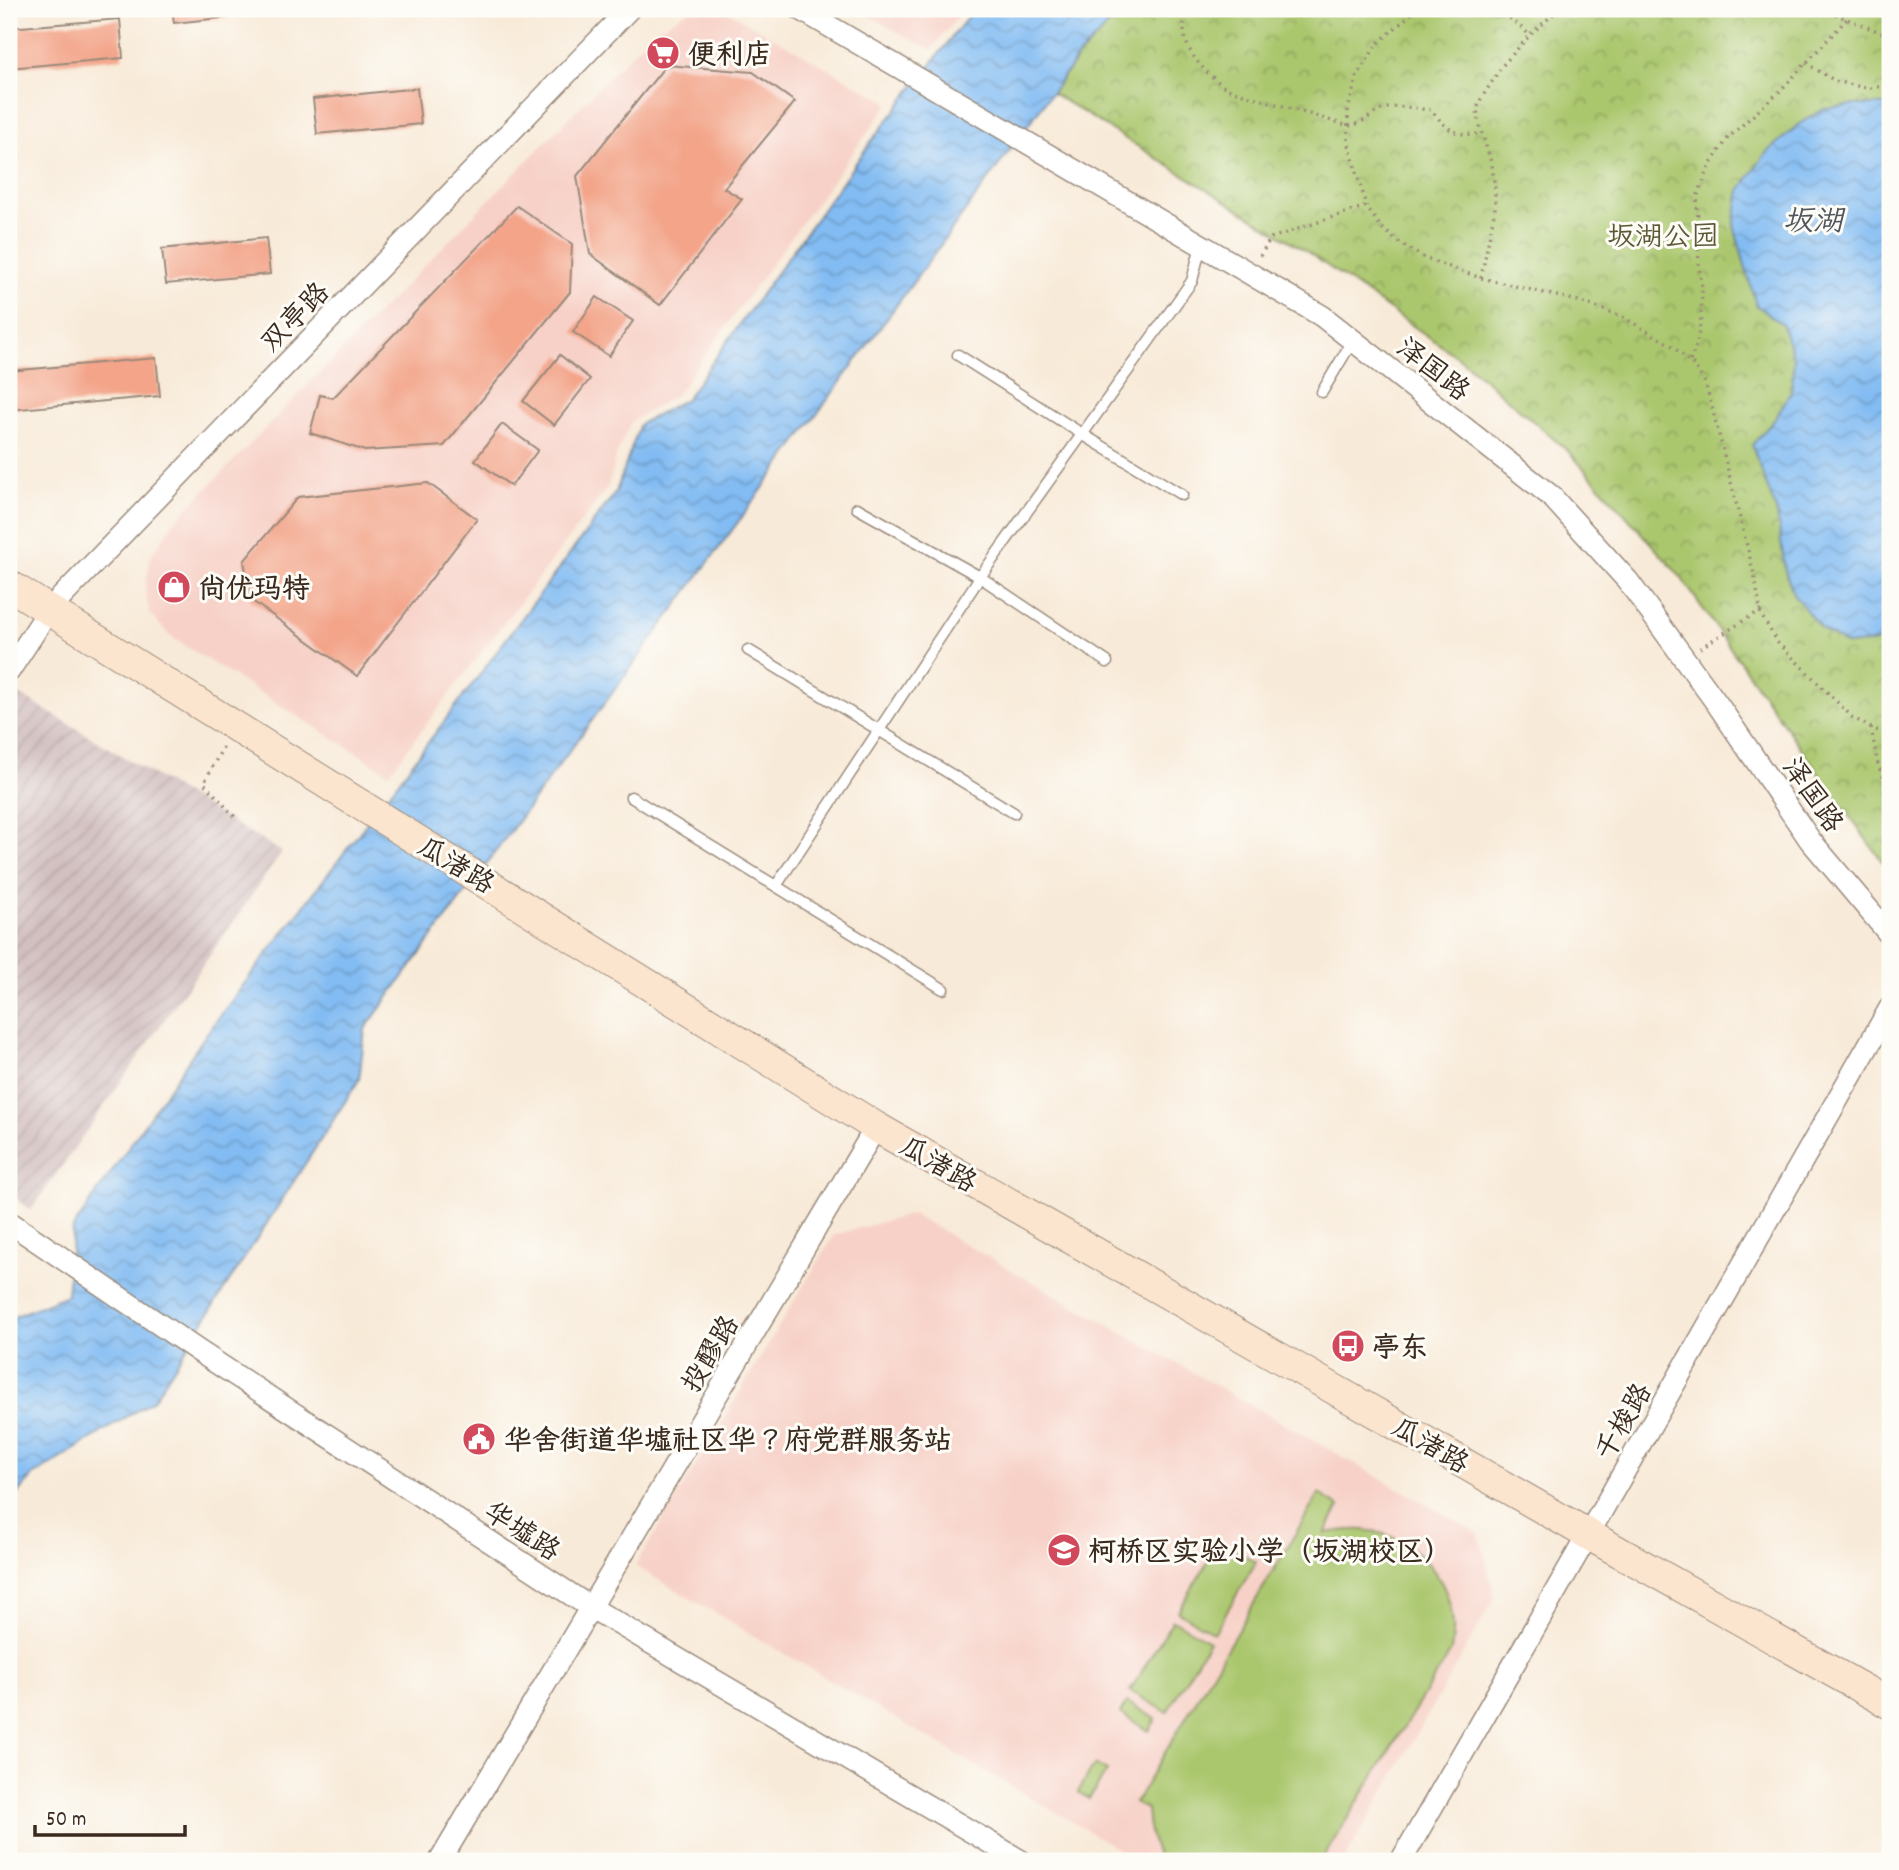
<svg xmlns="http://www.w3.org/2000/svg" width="1899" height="1870" font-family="Dekko,'LXGW WenKai TC',sans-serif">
<defs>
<pattern id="industrial-furrows" width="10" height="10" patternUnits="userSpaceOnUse" patternTransform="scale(1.75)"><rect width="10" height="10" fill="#d2bfc0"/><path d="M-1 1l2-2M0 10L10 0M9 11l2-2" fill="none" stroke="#b5a4a5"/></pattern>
<pattern id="park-crowns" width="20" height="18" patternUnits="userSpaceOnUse" patternTransform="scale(1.75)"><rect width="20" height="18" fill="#abc76e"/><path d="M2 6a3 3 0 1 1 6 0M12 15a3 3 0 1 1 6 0" fill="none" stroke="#8ca25a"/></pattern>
<pattern id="water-waves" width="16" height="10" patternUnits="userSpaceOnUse" patternTransform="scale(1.75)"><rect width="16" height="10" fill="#82bcf3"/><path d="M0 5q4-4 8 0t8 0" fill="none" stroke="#6c99c4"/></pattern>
</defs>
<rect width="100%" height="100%" fill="#fdfcf7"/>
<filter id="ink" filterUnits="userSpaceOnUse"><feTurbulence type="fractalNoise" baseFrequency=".0143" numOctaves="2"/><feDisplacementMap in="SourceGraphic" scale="14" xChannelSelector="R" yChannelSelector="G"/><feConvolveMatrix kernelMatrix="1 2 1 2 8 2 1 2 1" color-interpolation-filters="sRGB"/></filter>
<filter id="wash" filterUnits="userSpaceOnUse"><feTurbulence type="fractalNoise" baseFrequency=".00686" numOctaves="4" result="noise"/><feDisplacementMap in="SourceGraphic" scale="28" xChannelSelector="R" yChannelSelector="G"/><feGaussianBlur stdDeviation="1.57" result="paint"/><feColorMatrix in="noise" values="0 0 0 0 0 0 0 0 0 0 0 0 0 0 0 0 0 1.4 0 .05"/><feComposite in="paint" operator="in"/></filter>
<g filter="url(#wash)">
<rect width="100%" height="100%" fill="#f8ead8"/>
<!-- built -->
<g fill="#f7d1c7">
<path d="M723 9 889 103 676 395 631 422 618 450 608 487 389 773 171 637 149 613 145 587 151 556 174 522 653 32 690 10Z"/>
<path d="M856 9H964L931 50Z"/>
<path d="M912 1214 1479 1534 1495 1598 1344 1861H1139L635 1566 834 1235Z"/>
</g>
<!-- industrial -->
<path fill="url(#industrial-furrows)" d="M14 691 282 852 31 1210 9 1194V699Z"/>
<!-- park -->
<path fill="url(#park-crowns)" stroke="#737846" stroke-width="2" d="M1124 9H1887L1890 10V872L1825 783 1680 576 1569 452 1463 361 1306 251 1052 93 1080 54Z"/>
<!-- pitch -->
<g fill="#abc76e" stroke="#737846" stroke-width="2">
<path d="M1319 1494 1339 1506 1325 1533C1338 1531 1350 1529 1363 1530 1411 1534 1450 1575 1453 1624 1454 1632 1452 1642 1451 1651L1321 1861H1160C1151 1844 1148 1828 1147 1809L1135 1803Z"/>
<path d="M1220 1541 1256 1562 1214 1633 1178 1612Z"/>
<path d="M1173 1620 1209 1641 1167 1712 1130 1691Z"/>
<path d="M1127 1702 1156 1719 1149 1731 1120 1713Z"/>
<path d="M1095 1764 1107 1771 1089 1799 1078 1792Z"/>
</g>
<!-- water -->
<g fill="url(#water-waves)" stroke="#5e7388" stroke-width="2">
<path d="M974 9H1124L1080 54 755 499 365 1029 359 1080 153 1400 34 1475 9 1503V1319L67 1295 73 1228 207 1033 478 677 616 492 640 424 686 399 873 139Z"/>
<path d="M1853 105H1890V630L1878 642 1847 645 1821 629 1794 595 1785 571 1777 513 1752 445 1775 419 1791 391 1794 359 1782 324 1756 305 1734 226 1740 190 1767 152 1799 124 1824 109Z"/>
</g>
<g id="blocks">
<!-- building -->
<g fill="#f3a489">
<path d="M172 9H277L278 12 174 23Z"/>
<path d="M120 19 123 58 9 68V28Z"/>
<path d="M666 65 753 72 795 102 724 188 742 199 660 305 590 254 577 176Z"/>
<path d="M417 88 421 124 317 134 313 99Z"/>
<path d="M517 206 572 244 570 292 444 446 365 451 310 433 320 395 333 398Z"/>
<path d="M266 238 270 274 166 284 162 249Z"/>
<path d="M597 297 633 321 609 356 573 332Z"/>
<path d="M560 355 590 379 554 425 523 401Z"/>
<path d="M156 358 160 396 9 410V371Z"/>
<path d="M502 424 538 450 511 486 475 460Z"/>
<path d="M428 483 477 519 357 676 251 600 244 561 298 497Z"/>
</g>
</g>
</g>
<g filter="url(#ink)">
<use href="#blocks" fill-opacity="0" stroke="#9a8a7b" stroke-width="2"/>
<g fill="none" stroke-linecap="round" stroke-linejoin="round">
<defs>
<g id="lane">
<path d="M958 355 1082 434 1182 495"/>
<path d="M1322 392 1353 340"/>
<path d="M857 508 980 577 1107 662"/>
<path d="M748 650 1014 813"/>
<path d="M631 797 943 989"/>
<path d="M776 886 980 577 1192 281 1201 245"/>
</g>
<g id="street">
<path d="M800 9 1322 316 1551 496 1628 581 1718 705 1810 840 1890 935"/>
<path d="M9 671 49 610 629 9"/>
<path d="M9 1222 200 1352 590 1607 1021 1861"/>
<path d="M440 1861 876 1127"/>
<path d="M1401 1861 1890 1008"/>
</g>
<path id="secondary" d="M9 585 876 1127 1589 1535 1890 1704"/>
</defs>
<!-- lane casing -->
<use href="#lane" stroke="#9a8a7b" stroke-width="13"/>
<!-- street casing -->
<use href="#street" stroke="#9a8a7b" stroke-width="24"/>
<!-- secondary casing -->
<use href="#secondary" stroke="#9a8a7b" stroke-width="32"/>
<!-- path -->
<g stroke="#9a8a7b" stroke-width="3.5" stroke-dasharray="2 5" stroke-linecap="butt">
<path d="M1186 9C1176 46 1200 68 1227 89L1348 126C1365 124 1369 114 1384 109 1398 104 1417 109 1431 110 1447 129 1456 138 1482 133"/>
<path d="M1417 9 1377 44 1357 76 1348 110V141L1366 206 1381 227 1400 243 1424 258 1481 278 1578 301 1621 316 1671 345 1694 365 1705 383 1713 411 1755 578 1761 615 1778 643 1852 717 1871 728 1890 735"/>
<path d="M1499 9 1530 35"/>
<path d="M1822 9 1890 36"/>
<path d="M1806 63 1835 81 1867 88 1890 86"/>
<path d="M1260 256 1271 238 1366 206"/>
<path d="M1481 278 1495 208V189L1492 165 1479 124 1477 109 1481 99 1502 66 1530 35 1559 9"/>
<path d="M1690 361 1697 344 1701 317 1702 287 1699 268 1697 197 1710 165 1728 138 1780 91 1847 19"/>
<path d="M1700 648 1761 610"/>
<path d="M1871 728 1878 765 1890 793"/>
<path d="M223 747 204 783 236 818"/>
</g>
<!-- lane -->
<use href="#lane" stroke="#fff" stroke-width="10"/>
<!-- street -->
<use href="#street" stroke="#fff" stroke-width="21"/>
<!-- secondary -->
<use href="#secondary" stroke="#fce5cf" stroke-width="30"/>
</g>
</g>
<!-- icons -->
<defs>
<symbol id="supermarket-disc" viewBox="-11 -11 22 22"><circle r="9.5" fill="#d1495b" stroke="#fdfcf7"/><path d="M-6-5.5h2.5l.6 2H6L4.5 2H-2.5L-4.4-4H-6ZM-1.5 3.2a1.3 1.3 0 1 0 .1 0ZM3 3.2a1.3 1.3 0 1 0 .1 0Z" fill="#fff"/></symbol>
<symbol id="shop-disc" viewBox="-11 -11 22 22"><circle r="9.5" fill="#d1495b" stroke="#fdfcf7"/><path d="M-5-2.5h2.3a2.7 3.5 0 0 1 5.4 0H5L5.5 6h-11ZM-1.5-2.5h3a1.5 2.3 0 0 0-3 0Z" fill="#fff"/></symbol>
<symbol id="bus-disc" viewBox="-11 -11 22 22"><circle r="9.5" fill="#d1495b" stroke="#fdfcf7"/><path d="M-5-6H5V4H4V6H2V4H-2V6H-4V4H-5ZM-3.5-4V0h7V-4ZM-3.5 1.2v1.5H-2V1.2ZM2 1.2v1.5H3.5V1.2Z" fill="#fff"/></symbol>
<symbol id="civic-disc" viewBox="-11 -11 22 22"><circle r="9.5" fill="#d1495b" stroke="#fdfcf7"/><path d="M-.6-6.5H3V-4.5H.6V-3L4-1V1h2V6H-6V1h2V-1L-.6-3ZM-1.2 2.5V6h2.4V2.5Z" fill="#fff"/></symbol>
<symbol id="school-disc" viewBox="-11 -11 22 22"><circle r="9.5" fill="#d1495b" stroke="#fdfcf7"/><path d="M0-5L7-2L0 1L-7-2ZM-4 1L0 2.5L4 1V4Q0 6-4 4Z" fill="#fff"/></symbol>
</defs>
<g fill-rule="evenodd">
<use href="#supermarket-disc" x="644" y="34" width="38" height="38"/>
<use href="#shop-disc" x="155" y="568" width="38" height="38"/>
<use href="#bus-disc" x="1329" y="1327" width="38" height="38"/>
<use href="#civic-disc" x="460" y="1420" width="38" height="38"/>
<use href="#school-disc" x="1045" y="1531" width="38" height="38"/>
</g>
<g text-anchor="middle" stroke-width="6" stroke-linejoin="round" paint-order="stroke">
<!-- poi labels -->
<g font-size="28" font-weight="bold" fill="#3b2a1e" stroke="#fdfcf7" text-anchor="start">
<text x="688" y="63">便利店</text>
<text x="198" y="597">尚优玛特</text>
<text x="1372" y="1356">亭东</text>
<text x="504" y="1449">华舍街道华墟社区华？府党群服务站</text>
<text x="1088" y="1560">柯桥区实验小学（坂湖校区）</text>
</g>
<!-- park labels -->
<g font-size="28" fill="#5d5936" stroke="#fdfcf7">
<text x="1663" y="245">坂湖公园</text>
</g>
<!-- street labels -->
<g font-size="28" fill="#3b2a1e" stroke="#fdfcf7">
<text transform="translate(294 316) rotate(-46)" y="10">双亭路</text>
<text transform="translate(1434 368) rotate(38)" y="10">泽国路</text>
<text transform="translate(1814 794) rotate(55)" y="10">泽国路</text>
<text transform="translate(457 864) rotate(31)" y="10">瓜渚路</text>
<text transform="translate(939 1163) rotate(30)" y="10">瓜渚路</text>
<text transform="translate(709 1353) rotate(-59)" y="10">投醪路</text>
<text transform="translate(1622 1421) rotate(-60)" y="10">千梭路</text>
<text transform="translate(1431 1444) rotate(30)" y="10">瓜渚路</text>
<text transform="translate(523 1530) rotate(33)" y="10">华墟路</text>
</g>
<!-- water labels -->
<g font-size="30" font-style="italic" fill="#50565e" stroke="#fdfcf7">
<text x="1813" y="230">坂湖</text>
</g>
</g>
<!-- margin -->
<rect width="1899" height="1870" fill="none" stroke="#fdfcf7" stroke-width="35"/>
<!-- scale -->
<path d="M35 1825v10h150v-10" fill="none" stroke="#3b2a1e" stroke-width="3.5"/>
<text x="46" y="1825" font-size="21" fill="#3b2a1e" stroke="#fdfcf7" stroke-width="5" paint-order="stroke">50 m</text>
</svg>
